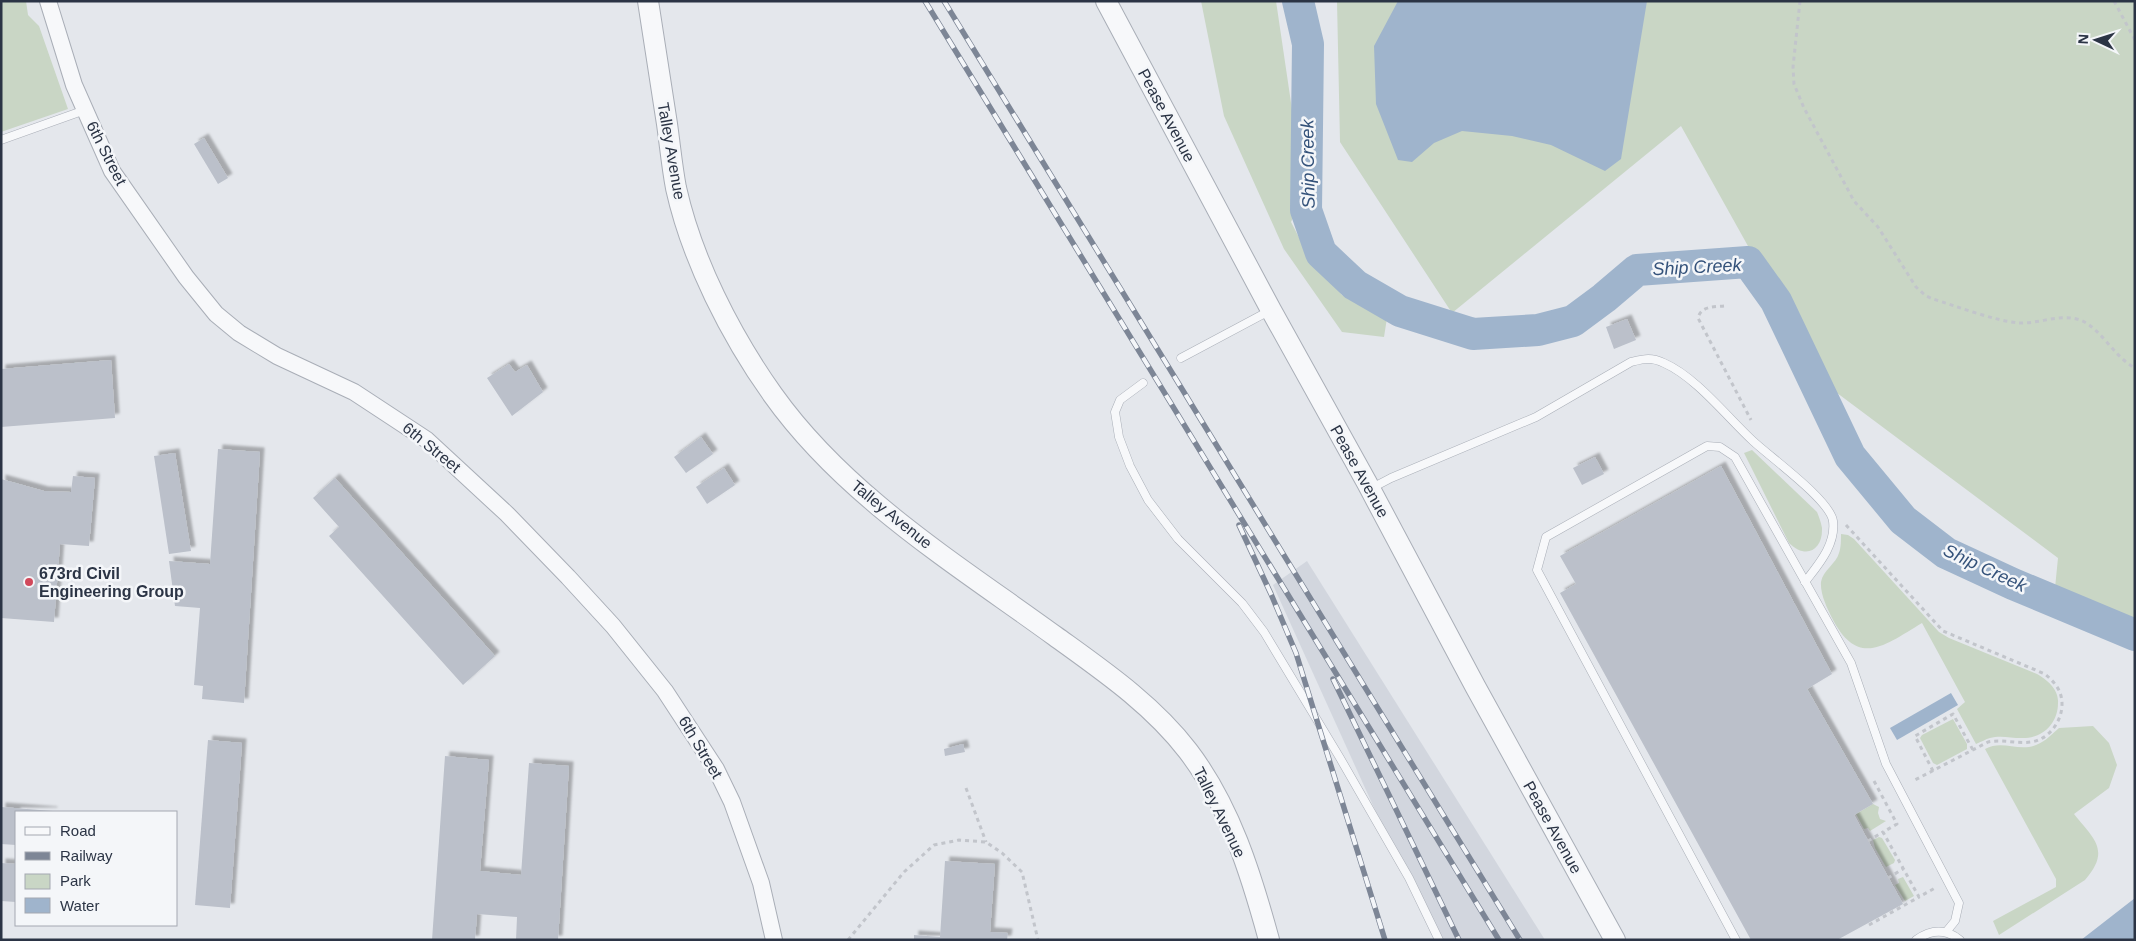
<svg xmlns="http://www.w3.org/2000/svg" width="2136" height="941" font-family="Helvetica,sans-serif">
<defs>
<filter id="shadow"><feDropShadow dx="4.5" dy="-4.5" stdDeviation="1" flood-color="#0004"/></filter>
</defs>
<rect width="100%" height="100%" fill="#e4e7ec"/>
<!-- built -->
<path fill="#d2d6de" d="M1307 561 1545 940H1434L1273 585Z"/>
<!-- green -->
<g fill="#c9d6c5">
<path d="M1 1H26L28 15 39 26 68 109 1 132Z"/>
<path d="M1201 1H1276L1294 123 1300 202 1291 222 1307 253 1342 295 1387 318 1384 337 1342 332 1284 249 1224 116Z"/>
<path d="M1337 1H2135V621L2055 588 2058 558 1825 384 1681 126 1452 313 1340 142Z"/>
<path d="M1752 450 1817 512C1819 517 1821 522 1822 528 1823 550 1806 560 1789 543L1744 453Z"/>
<path d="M1841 534 1848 535 1854 539 1939 632 1949 638 2037 674C2047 680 2059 689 2058 703 2058 724 2042 739 2021 738 2011 738 2000 735 1990 738 1986 739 1981 742 1976 744L1957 709 1965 702 1922 623C1885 645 1858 669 1832 618 1827 608 1820 594 1821 582 1823 570 1836 564 1839 553 1841 548 1841 540 1841 534Z"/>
<path d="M1953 719 1967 744V749L1937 765 1933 763 1920 738 1922 735Z"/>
<path d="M2093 726 2109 743 2117 765 2109 788 2074 814C2094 839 2111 850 2085 880L1999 935 1993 921 2056 887V879L1985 749C2000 741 2013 749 2029 747 2042 745 2050 736 2059 728Z"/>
<path d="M1873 804 1879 807 1878 813 1880 819 1886 821 1870 831 1868 828 1864 829 1856 814Z"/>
<path d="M1879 837 1882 838 1895 860 1894 863 1886 867 1875 848 1873 840Z"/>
<path d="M1903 877 1914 896 1905 901 1895 885 1899 883 1898 879Z"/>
</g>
<!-- water -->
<g fill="#9fb4cc">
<path d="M1398 1H1647L1621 159 1605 171 1551 145 1512 136 1462 131 1434 143 1412 162 1398 160 1376 104 1374 46Z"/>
<path d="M1951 693 1958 705 1897 740 1890 728Z"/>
<path d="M2135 898V940H2081Z"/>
</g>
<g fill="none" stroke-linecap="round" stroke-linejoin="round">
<!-- river -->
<path stroke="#9fb4cc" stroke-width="32" d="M1298 1 1308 44 1306 210 1321 253 1355 285 1400 311 1473 334 1538 330 1573 321 1604 298 1637 270 1748 262 1776 301 1850 456 1903 520 1946 553 2013 584 2135 635"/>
</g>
<!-- building -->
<g fill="#bbc0ca" filter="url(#shadow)">
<path d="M204 138 228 178 218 184 194 144Z"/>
<path d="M1627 319 1636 340 1614 349 1606 327Z"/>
<path d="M111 360 115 418 1 427V369Z"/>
<path d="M509 364 515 372 527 365 543 392 512 416 487 378Z"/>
<path d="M701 437 713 454 686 473 674 457Z"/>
<path d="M218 449 260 452 244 703 202 699 203 686 194 685 200 608 175 606 169 561 210 564Z"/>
<path d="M175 453 191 551 169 554 154 456Z"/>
<path d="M1595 457 1604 474 1582 485 1573 468Z"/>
<path d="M1721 466 1832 674 1807 689 1873 804 1854 815 1903 904 1837 940H1751L1560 593 1576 584 1560 556Z"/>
<path d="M724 468 735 485 707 504 696 487Z"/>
<path d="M73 476 95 478 89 546 60 544 54 622 1 618V479L44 491 71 492Z"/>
<path d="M335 478 495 656 463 685 329 536 339 527 313 498Z"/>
<path d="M208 740 242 743 230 908 195 905Z"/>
<path d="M963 744 965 752 945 756 944 749Z"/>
<path d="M445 756 489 760 480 871 521 875 529 763 569 766 558 940H516L517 917 477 914 475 940H432Z"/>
<path d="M1 807 53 811V812H16V845L1 844Z"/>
<path d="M945 861 995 864 990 932 1008 933 1007 940H914V935L940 937Z"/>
<path d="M1 863 16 864V902L1 901Z"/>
</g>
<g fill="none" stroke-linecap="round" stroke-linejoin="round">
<defs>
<g id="service">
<path d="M1 140 85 110"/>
<path d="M1181 358 1271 310"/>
<path d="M1143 383 1120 400 1115 412 1119 437 1130 466 1148 500 1178 539 1242 603 1264 632 1340 758 1409 878 1439 940"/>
<path d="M1370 489 1391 478 1536 417 1631 362C1644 359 1651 357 1664 363 1696 377 1727 417 1753 441 1770 457 1830 500 1833 521 1836 545 1818 565 1805 582"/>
<path d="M1736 940 1537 570 1546 537 1707 446 1720 447 1735 457 1851 663 1886 764 1959 903 1955 921 1946 932"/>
<path d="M1916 940C1930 930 1945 928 1960 940"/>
</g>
<path id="minor" d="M48 1 74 85 112 171 186 277 216 314 239 333 277 356 354 392 427 440 507 514 568 577 613 626 665 691 716 769 732 802 761 883 774 940"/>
<g id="tertiary">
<path d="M648 1C654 42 661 83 667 124 670 145 672 167 676 188 692 260 731 336 773 395 845 496 956 564 1055 636 1102 670 1152 704 1188 751 1230 806 1251 874 1269 940"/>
<path d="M1106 1 1271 310 1367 483 1475 686 1615 940"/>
</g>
</defs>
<!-- service casing -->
<use href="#service" stroke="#a9aeb7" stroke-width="9"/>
<!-- minor casing -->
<use href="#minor" stroke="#a9aeb7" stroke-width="18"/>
<!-- tertiary casing -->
<use href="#tertiary" stroke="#a9aeb7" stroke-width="22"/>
<!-- path -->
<g stroke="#c2c5cb" stroke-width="3" stroke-dasharray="4 4" stroke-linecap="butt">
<path d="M1800 1 1793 67 1794 84 1804 108 1854 201 1878 227 1916 287 1926 296 1933 299C1956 306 1995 321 2019 323 2039 324 2061 313 2080 320 2101 328 2114 357 2135 368"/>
<path d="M2114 1 2135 40"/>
<path d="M1724 306C1713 307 1701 306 1698 318L1751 420"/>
<path d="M1846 525 1943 631 2045 674C2052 680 2059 687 2061 696 2066 715 2052 739 2031 742 2017 744 2002 739 1988 742L1913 781"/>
<path d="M1933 771 1915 736 1953 714 1973 750"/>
<path d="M1874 781 1897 824 1883 832 1919 897 1935 888"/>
<path d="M966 788 986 842"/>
<path d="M1868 841 1883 832"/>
<path d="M1888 878 1903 869"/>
<path d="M1869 925 1919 897"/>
<path d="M848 940 904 872 934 845 959 840 986 842 1002 853 1022 872 1038 940"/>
</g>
<!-- service -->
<use href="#service" stroke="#f7f8fa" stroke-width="8"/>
<!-- minor -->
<use href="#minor" stroke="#f7f8fa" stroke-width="16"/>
<!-- tertiary -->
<use href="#tertiary" stroke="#f7f8fa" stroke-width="20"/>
<defs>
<g id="rail">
<path d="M925 1 1499 940"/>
<path d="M944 1 1520 940"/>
<path d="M1239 525 1271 594 1296 653 1385 940"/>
<path d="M1333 679 1459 940"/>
</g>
</defs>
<!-- rail casing -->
<use href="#rail" stroke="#7d8696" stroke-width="5.5"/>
<!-- rail -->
<use href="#rail" stroke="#f4f6f9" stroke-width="4" stroke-dasharray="11" stroke-linecap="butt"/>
</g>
<!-- markers -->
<circle fill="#d1495b" stroke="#f4f6f9" stroke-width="2" cx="29" cy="582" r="5"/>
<g text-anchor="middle" stroke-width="5" stroke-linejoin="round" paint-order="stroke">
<!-- street labels -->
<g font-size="16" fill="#2b3445" stroke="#f4f6f9">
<text transform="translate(1167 115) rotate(62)" y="6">Pease Avenue</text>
<text transform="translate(672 151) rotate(80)" y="6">Talley Avenue</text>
<text transform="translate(107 153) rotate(63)" y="6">6th Street</text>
<text transform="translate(432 447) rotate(39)" y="6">6th Street</text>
<text transform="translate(1360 471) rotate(61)" y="6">Pease Avenue</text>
<text transform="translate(892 514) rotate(39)" y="6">Talley Avenue</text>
<text transform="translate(701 747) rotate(59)" y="6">6th Street</text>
<text transform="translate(1220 812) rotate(64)" y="6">Talley Avenue</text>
<text transform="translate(1553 827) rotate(61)" y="6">Pease Avenue</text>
</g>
<!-- poi labels -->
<g font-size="16" font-weight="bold" fill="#2b3445" stroke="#f4f6f9" text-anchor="start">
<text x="39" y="579">673rd Civil<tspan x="39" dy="18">Engineering Group</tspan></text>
</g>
<!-- water labels -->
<g font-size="18" font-style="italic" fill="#34527a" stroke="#f4f6f9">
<text transform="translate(1308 164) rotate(-91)" y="6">Ship Creek</text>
<text transform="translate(1697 267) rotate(-3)" y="6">Ship Creek</text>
<text transform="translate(1985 568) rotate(25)" y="6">Ship Creek</text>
</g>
</g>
<!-- border -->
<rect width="2136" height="941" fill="none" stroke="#2b3445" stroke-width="5"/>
<!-- legend -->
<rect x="15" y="811" width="162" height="115" fill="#f4f6f9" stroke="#a4a8b1"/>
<rect x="25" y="827" width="25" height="8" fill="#f7f8fa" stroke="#a4a8b1"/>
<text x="60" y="836" font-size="15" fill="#2b3445">Road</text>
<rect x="25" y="852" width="25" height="8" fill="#7d8696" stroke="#a4a8b1"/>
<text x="60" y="861" font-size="15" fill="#2b3445">Railway</text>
<rect x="25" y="874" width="25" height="15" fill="#c9d6c5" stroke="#a4a8b1"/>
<text x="60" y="886" font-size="15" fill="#2b3445">Park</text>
<rect x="25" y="898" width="25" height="15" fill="#9fb4cc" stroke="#a4a8b1"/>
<text x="60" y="911" font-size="15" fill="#2b3445">Water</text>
<!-- north arrow -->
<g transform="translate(2096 40) rotate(274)" stroke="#f4f6f9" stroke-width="4" paint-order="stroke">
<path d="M0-4L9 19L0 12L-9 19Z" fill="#2b3445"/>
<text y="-8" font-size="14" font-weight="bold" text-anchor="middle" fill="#2b3445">N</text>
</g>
</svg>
